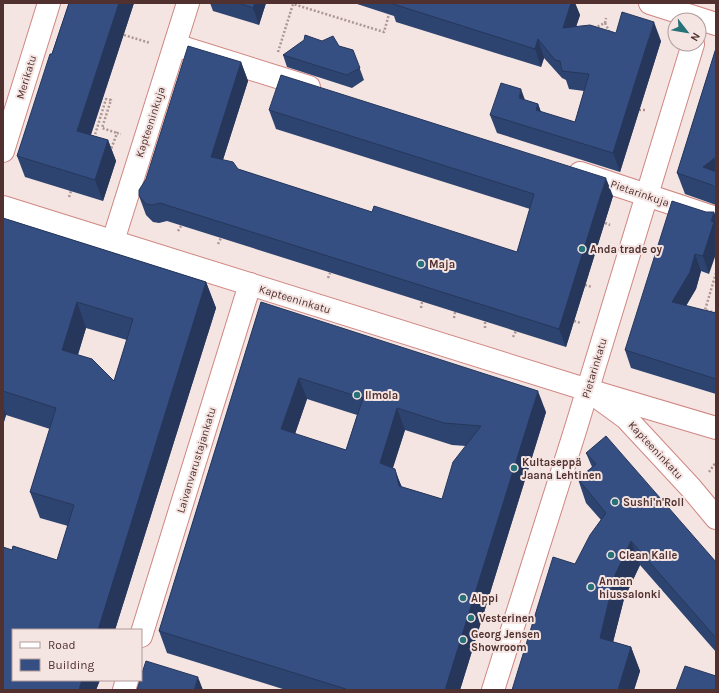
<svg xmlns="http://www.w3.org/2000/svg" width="719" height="693" font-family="Karla,sans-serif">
<rect width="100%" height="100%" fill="#f4e4e2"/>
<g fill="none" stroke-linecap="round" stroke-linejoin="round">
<defs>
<g id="minor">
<path d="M650 3 716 24"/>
<path d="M175 45 309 87"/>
<path d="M580 173 716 218"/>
<path d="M3 207 588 390 716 428"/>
<path d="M113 241 188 3"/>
<path d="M600 399 626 418 691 488 716 518"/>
<path d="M141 636 250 284"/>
<path d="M124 690 127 680"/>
<path d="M493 690 575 431 693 44"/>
</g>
<path id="tertiary" d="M3 151 49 3"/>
</defs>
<!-- minor casing -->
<use href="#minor" stroke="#d08782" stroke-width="24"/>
<!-- tertiary casing -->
<use href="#tertiary" stroke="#d08782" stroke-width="24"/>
<!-- path -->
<g stroke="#ac9694" stroke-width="2.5" stroke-dasharray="2 2" stroke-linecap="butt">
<path d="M605 23 610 33"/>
<path d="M594 28 605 23 606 18"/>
<path d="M124 35 150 43"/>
<path d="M278 52 293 4 384 32 389 14"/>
<path d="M639 110H645"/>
<path d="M94 138 106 99 111 100 102 128 117 133"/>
<path d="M110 152 117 133 121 134"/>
<path d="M69 197 71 191"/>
<path d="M605 223 610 225"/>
<path d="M178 231 181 226"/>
<path d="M218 244 221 238"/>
<path d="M716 273 705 310 716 313"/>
<path d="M328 278 330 273"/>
<path d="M585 285 592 287"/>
<path d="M421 308 422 302"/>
<path d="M454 318 455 312"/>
<path d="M574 321 581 323"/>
<path d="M485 328V322"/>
<path d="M513 337 516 331"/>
<path d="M709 472 716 462"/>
</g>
<!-- minor -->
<use href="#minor" stroke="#fff" stroke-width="22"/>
<!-- tertiary -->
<use href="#tertiary" stroke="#fff" stroke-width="22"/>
</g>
<!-- wall -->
<g fill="#2e4470" fill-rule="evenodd">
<path d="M69 3H134L91 135 108 140 116 161 103 201 25 177 17 156Z"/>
<path d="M210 3H266L259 25 213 11Z"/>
<path d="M354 3H575L580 15 576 27 661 41 620 172 497 133 490 115 526 100 538 104 541 112 575 122 584 91 569 89 566 80 562 78 544 58 541 67 396 22 394 16Z"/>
<path d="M339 46 353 50 364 80 352 88 287 67 283 55Z"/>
<path d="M716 48V205L685 194 677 173Z"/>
<path d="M241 62 248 81 223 160 238 169 372 212 517 252 530 209 276 129 269 110 613 196 566 347 167 221 159 223 153 222 146 215 139 196Z"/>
<path d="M706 212 709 274 701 271 696 289 686 306 716 313V394L631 368 625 350Z"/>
<path d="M3 218 206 282 216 308 115 630H13V680H100L96 690H3V547L12 550 13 546 57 560 68 526 40 518 30 492 50 429 6 415 3 425ZM86 328 127 340 114 381 92 359 78 355Z"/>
<path d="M261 302 546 412 460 690H286L167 653 159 631ZM307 399 357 415 346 450 295 434ZM405 430 452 445 466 446 442 499 402 487 393 468Z"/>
<path d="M586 453 716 562V652L640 565 624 599 613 642 631 647 640 671 634 690H512L575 564 601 520 586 503 578 479 592 467Z"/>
</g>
<!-- shaded-wall -->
<g fill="#26375b">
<path d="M119 3H134L85 152 77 131Z"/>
<path d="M255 3H266L259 25 253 8Z"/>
<path d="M571 3H575L580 15 569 47 563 28Z"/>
<path d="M654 22 661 41 620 172 613 153Z"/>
<path d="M538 39 544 58 541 67 535 49Z"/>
<path d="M241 62 248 81 218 175 211 157Z"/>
<path d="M521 89 528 108 519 98Z"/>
<path d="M538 104 545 123 536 110Z"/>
<path d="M108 140 116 161 103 201 95 180Z"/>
<path d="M716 157V185L703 167Z"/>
<path d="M606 178 613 196 566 347 559 329Z"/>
<path d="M714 212 716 216V254L709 274 703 256 711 221Z"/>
<path d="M695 254 701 271 696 289 678 319 672 302Z"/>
<path d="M206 282 216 308 115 630H98Z"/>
<path d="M77 302 86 328 71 376 62 350Z"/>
<path d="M299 378 307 399 289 451 281 429Z"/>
<path d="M538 391 546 412 460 690H445Z"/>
<path d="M3 406 6 415 3 425Z"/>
<path d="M397 408 405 430 387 485 380 463Z"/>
<path d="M395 469 403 491 399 486Z"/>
<path d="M631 541 640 565 624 599 608 662 600 638 615 575Z"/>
<path d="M631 647 640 671 634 690H618Z"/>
<path d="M198 677 203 690H194Z"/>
<path d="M82 680H100L96 690H79Z"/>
</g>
<!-- building -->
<g fill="#364f82" stroke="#26375b" fill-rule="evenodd">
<path d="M69 3H119L77 131 108 140 95 180 17 156 50 54H52Z"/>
<path d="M239 3H255L253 8Z"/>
<path d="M390 3H571L563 28 590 25 616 33 622 12 654 22 613 153 490 115 501 83 521 89 519 98 538 104 536 110 575 122 589 74 562 71 560 61 555 60 538 39 535 49Z"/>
<path d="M305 35 322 41 333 36 339 46 353 50 360 68 347 75 283 55 304 40Z"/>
<path d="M188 46 241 62 211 157 233 162 238 169 372 212 374 206 517 252 534 194 269 110 281 75 606 178 559 329 160 203 152 205 146 204 139 196V190L146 179Z"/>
<path d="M716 48V157L703 167 716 172V188L712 185 677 173Z"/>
<path d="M672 201 706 212H714L711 221 714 222 703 256 695 254 690 272 672 302 716 313V379L625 350Z"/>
<path d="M3 218 206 282 98 630H13V680H82L79 690H3V547L12 550 13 546 57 560 74 505 30 492 56 408 3 391ZM77 302 133 319 114 381 92 359 62 350Z"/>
<path d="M261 302 538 391 445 690H334L346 689 159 631ZM299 378 363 398 346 450 281 429ZM397 408 444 423 481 426 453 462 442 499 399 486 395 469 380 463Z"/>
<path d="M606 436 716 562V638L631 541 615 575 600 638 631 647 618 690H512L553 557 575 564 590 535 606 513 578 479 596 464 586 453Z"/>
<path d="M146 661 198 677 194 690H137L140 680H141V676Z"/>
<path d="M685 666 716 676V690H676Z"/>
</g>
<!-- markers -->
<g fill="#277178" stroke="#f4e4e2" stroke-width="1.5">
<circle cx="582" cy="249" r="4"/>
<circle cx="421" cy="264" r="4"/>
<circle cx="357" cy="395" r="4"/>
<circle cx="514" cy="468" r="4"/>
<circle cx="615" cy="502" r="4"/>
<circle cx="611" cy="555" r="4"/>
<circle cx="591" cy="587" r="4"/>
<circle cx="463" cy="598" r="4"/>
<circle cx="471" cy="618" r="4"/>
<circle cx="463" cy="640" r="4"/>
</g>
<g text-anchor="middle" stroke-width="4" stroke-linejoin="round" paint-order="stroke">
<!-- street labels -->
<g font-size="11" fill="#50312f" stroke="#f4e4e2">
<text transform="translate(26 77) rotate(-73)" y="4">Merikatu</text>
<text transform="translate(150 122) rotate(-72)" y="4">Kapteeninkuja</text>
<text transform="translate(640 193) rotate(19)" y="4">Pietarinkuja</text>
<text transform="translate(295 299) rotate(17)" y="4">Kapteeninkatu</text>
<text transform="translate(594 368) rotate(-73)" y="4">Pietarinkatu</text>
<text transform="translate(656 450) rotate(47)" y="4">Kapteeninkatu</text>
<text transform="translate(196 460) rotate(-73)" y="4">Laivanvarustajankatu</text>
</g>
<!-- poi labels -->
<g font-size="11" font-weight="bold" fill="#50312f" stroke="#f4e4e2" text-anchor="start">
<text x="590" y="253">Anda trade oy</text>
<text x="429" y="268">Maja</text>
<text x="365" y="399">Ilmola</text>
<text x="522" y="466">Kultaseppä<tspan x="522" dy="13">Jaana Lehtinen</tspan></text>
<text x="623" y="506">Sushi'n'Roll</text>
<text x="619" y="559">Clean Kalle</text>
<text x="599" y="585">Annan<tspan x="599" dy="13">hiussalonki</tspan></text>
<text x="471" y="602">Alppi</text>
<text x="479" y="622">Vesterinen</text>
<text x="471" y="638">Georg Jensen<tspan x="471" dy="13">Showroom</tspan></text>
</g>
</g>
<!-- border -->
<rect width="719" height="693" fill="none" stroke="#50312f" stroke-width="8"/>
<!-- legend -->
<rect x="12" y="629" width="130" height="52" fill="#f4e4e2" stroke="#b29c9a"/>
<rect x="20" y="642" width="20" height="6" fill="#ffffff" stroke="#b29c9a"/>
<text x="48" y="649" font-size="12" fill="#50312f">Road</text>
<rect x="20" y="659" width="20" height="12" fill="#364f82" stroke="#b29c9a"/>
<text x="48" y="669" font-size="12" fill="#50312f">Building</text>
<!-- north arrow -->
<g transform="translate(687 32) rotate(121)"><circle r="19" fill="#f4e4e2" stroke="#b29c9a"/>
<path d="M0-3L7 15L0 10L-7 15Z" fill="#277178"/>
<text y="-6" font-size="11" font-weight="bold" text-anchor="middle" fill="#50312f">N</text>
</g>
</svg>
